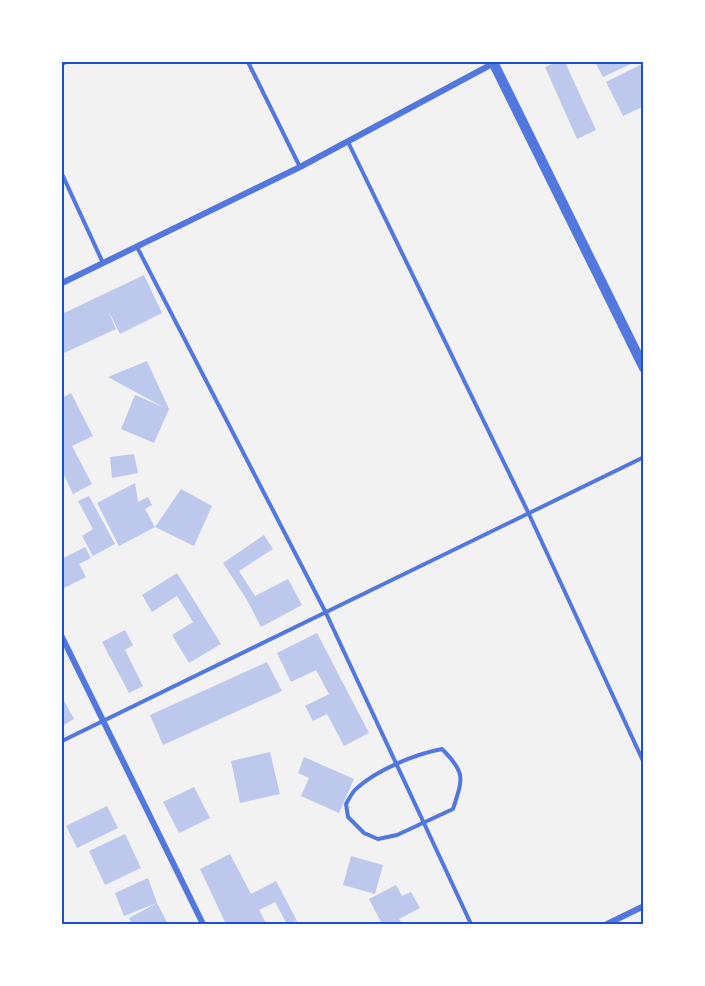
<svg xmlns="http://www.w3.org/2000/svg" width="705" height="986" font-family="Arial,sans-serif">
<rect width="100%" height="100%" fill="#f2f2f2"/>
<!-- building -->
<g fill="#bdc9ec">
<path d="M557 62H565L596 130 577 139 545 67Z"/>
<path d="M595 62H635L603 77Z"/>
<path d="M644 63V106L623 116 606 82Z"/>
<path d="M144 275 162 313 120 334 108 310 116 329 62 354V314Z"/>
<path d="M147 361 169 409 154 443 121 429 135 395 165 408 108 377Z"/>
<path d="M71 393 93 436 72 446 92 484 73 494 62 471V398Z"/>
<path d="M134 454 138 473 112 478 110 457Z"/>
<path d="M135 483 138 502 148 497 152 505 145 509 155 527 181 489 212 506 194 546 155 527 119 546 97 503Z"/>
<path d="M89 496 115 544 93 556 82 536 93 529 78 501Z"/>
<path d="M264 535 273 549 239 571 255 596 288 579 302 605 261 627 247 600 223 563Z"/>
<path d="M85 547 91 558 79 564 86 577 62 589V559Z"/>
<path d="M177 573 221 644 189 663 172 635 193 622 177 596 152 612 142 595Z"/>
<path d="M125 630 133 645 125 650 143 686 129 693 102 642Z"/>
<path d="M317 633 369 733 344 746 327 714 313 721 305 706 329 694 316 670 291 682 277 653Z"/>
<path d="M267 662 282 691 163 745 150 715Z"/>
<path d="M62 697 74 719 62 726Z"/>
<path d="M270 752 280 794 240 803 231 761Z"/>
<path d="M304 757 354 779 339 813 301 796 309 778 298 773Z"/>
<path d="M194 787 210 818 179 833 163 802Z"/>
<path d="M107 806 118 828 77 848 66 826Z"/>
<path d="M125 834 141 868 105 885 89 851Z"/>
<path d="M230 854 251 894 276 881 297 921 287 924 275 902 259 910 266 923 263 924H226L200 869Z"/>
<path d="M351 856 383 865 375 894 343 885Z"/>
<path d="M148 878 157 903 124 916 115 893Z"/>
<path d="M396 885 402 896 411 892 420 908 399 919 402 924H376L381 922 369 899Z"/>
<path d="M157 903 168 924H132L129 918Z"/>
</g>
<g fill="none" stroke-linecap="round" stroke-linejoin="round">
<!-- service -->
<g stroke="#5277de" stroke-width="4">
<path d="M248 62 300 167"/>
<path d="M62 64 66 62"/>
<path d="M348 142 528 512 644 763"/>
<path d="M62 174 103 263"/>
<path d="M137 247 325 611 471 924"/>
<path d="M62 741 644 457"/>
<path d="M442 749C466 773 463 778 453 809L397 835 378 839 364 833 348 817 346 804C349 799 352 792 357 788 377 770 415 754 442 749Z"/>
</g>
<!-- minor -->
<g stroke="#5277de" stroke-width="6">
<path d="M62 283 300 167 494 63"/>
<path d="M62 637 203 924"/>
<path d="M607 924 644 906"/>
</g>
<!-- tertiary -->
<path stroke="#5277de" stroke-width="10" d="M493 62 644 368"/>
</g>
<!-- border -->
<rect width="705" height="986" fill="none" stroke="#ffffff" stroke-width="126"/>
<rect x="63" y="63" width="579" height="860" fill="none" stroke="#1d4ed8" stroke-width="2"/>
</svg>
